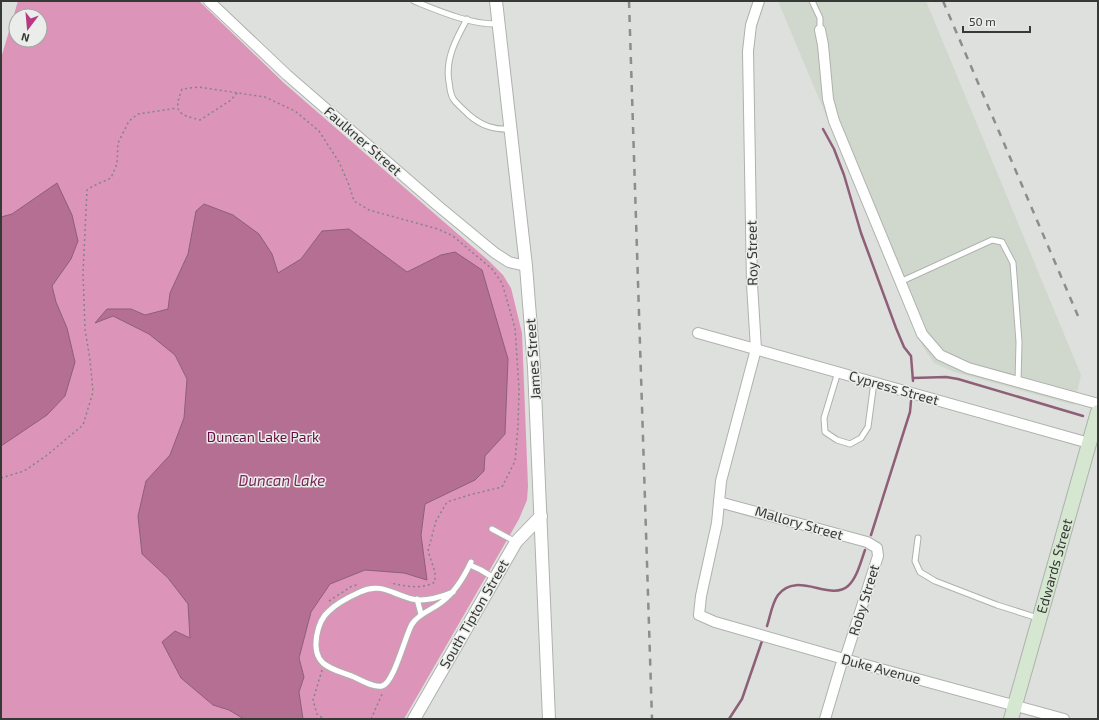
<svg xmlns="http://www.w3.org/2000/svg" width="1099" height="720" font-family="'Exo 2',sans-serif">
<rect width="100%" height="100%" fill="#dde0dc"/>
<!-- built -->
<path fill="#d0d8cd" d="M778 1H926L1081 375 1074 405 954 372 934 363 923 347Z"/>
<!-- green -->
<path fill="#dc94b9" fill-rule="evenodd" d="M18 1H199L284 83 489 261 503 275 511 288 522 333 528 486 527 500 519 519 404 719H1V58ZM16 16H40V40H16Z"/>
<!-- water -->
<g fill="#b46f93" stroke="#8e5f77">
<path d="M57 183 72 215 78 241 71 259 52 286 56 302 67 328 75 362 65 396 47 415 1 446V217L12 214Z"/>
<path d="M204 204 233 215 259 234 272 254 278 273 301 259 322 231 349 229 407 272 441 255 455 252 482 270 508 359 505 434 485 456 484 471 475 480 425 504 421 535 427 580 404 573 365 570 330 584 311 612 299 658 304 677 299 692 303 719H244L229 710 213 705 181 678 162 642 175 631 190 638 188 604 168 578 142 554 138 516 146 481 170 455 184 418 187 379 175 355 149 334 113 316 95 323 107 309H131L145 315 168 309 170 293 188 254 196 211Z"/>
</g>
<g fill="none" stroke-linecap="round" stroke-linejoin="round">
<!-- stream -->
<g stroke="#8e5f77" stroke-width="2.5">
<path d="M823 129 834 149 844 175 861 233 896 328 904 347 911 356 913 381"/>
<path d="M913 378 946 377 958 379 1083 416"/>
<path d="M871 535 910 412 911 401"/>
<path d="M767 626C770 617 772 603 778 595 797 570 830 602 848 586 857 578 861 561 865 550"/>
<path d="M729 719 742 699 762 641"/>
</g>
<defs>
<g id="service">
<path d="M414 1C439 11 471 25 498 24"/>
<path d="M812 1 820 18V30"/>
<path d="M467 19C456 39 445 59 449 82 450 88 450 95 454 100 458 105 464 110 469 115 482 126 494 130 511 129"/>
<path d="M900 282 992 240 1002 242 1013 263 1019 342 1018 382"/>
<path d="M838 372 824 418 825 432 837 440 850 444 861 438 868 427 874 382"/>
<path d="M492 529 516 542"/>
<path d="M918 538 915 561 920 572 935 581 997 605 1038 618"/>
<path d="M470 565 481 570 494 578"/>
<path d="M453 592C442 597 425 602 412 599 392 594 380 582 360 592 349 597 337 603 329 611 317 621 310 651 323 663 331 670 344 673 354 677 361 680 374 688 382 686 394 683 405 636 412 624 420 612 433 610 443 601 456 591 464 577 471 562"/>
<path d="M417 599 421 614"/>
</g>
<g id="minor">
<path d="M209 1 287 75 437 205 495 253 509 262 526 266"/>
<path d="M759 1 751 25 748 51 752 284 756 349 721 481 717 523 701 596 699 615 715 622 844 659 1064 719"/>
<path d="M820 30 823 45 828 99 834 121 922 334 940 355 968 368 1098 404"/>
<path d="M698 333 1089 443"/>
<path d="M719 502 867 542 877 548 878 556 847 653 841 665 825 719"/>
</g>
<g id="tertiary">
<path d="M496 1 526 266 534 367 549 719"/>
<path d="M414 719 516 542 541 516"/>
</g>
<g id="secondary">
<path id="s1" d="M1011 719 1098 412"/>
</g>
</defs>
<!-- service casing -->
<use href="#service" stroke="#aeb2ad" stroke-width="7"/>
<!-- minor casing -->
<use href="#minor" stroke="#aeb2ad" stroke-width="12"/>
<!-- tertiary casing -->
<use href="#tertiary" stroke="#aeb2ad" stroke-width="14"/>
<!-- secondary casing -->
<use href="#secondary" stroke="#aeb2ad" stroke-width="16"/>
<!-- path -->
<g stroke="#828482" stroke-width="1.5" stroke-dasharray="2 3" stroke-linecap="butt">
<path d="M237 93 231 100 200 120C178 114 173 113 182 89L199 87 265 97 295 111 319 131 339 162 349 185 354 201 369 210 438 229 453 236 492 269 502 283 515 328 519 389 518 426 515 461 502 487 469 495 447 502 436 521 428 551 435 572V582C421 590 406 586 390 583"/>
<path d="M1 478 24 471 46 456 83 425 93 392 90 360 85 329 83 273 87 190 93 186 111 178 117 164 118 143 129 121 138 114 177 108"/>
<path d="M329 601 352 586 357 585"/>
<path d="M322 670 313 700 317 714 324 719"/>
<path d="M371 719 383 692"/>
</g>
<!-- service -->
<use href="#service" stroke="#fff" stroke-width="5"/>
<!-- minor -->
<use href="#minor" stroke="#fff" stroke-width="10"/>
<!-- tertiary -->
<use href="#tertiary" stroke="#fff" stroke-width="12"/>
<!-- secondary -->
<use href="#secondary" stroke="#d5e7d0" stroke-width="14"/>
<!-- rail -->
<g stroke="#8b8e8b" stroke-width="2.5" stroke-dasharray="7 7" stroke-linecap="butt">
<path d="M629 1 652 719"/>
<path d="M943 1 1078 316"/>
</g>
</g>
<g text-anchor="middle" stroke-width="3" stroke-linejoin="round" paint-order="stroke">
<!-- street labels -->
<g font-size="14" fill="#373937" stroke="#eaede9">
<text transform="translate(363 141) rotate(41)" y="5">Faulkner Street</text>
<text transform="translate(752 253) rotate(-91)" y="5">Roy Street</text>
<text transform="translate(533 359) rotate(-94)" y="5">James Street</text>
<text transform="translate(894 388) rotate(16)" y="5">Cypress Street</text>
<text transform="translate(799 523) rotate(16)" y="5">Mallory Street</text>
<text dy="5" stroke="none"><textPath href="#s1" startOffset="159">Edwards Street</textPath></text>
<text transform="translate(864 600) rotate(-73)" y="5">Roby Street</text>
<text transform="translate(474 614) rotate(-60)" y="5">South Tipton Street</text>
<text transform="translate(881 669) rotate(15)" y="5">Duke Avenue</text>
</g>
<!-- park labels -->
<g font-size="14" fill="#630d43" stroke="#eaede9">
<text x="263" y="442">Duncan Lake Park</text>
</g>
<!-- water labels -->
<g font-size="15" font-style="italic" fill="#7b2658" stroke="#eaede9">
<text x="282" y="486">Duncan Lake</text>
</g>
</g>
<!-- border -->
<rect width="1099" height="720" fill="none" stroke="#373937" stroke-width="4"/>
<!-- north arrow -->
<g transform="translate(28 28) rotate(196)"><circle r="19" fill="#eaede9" stroke="#a2a5a2"/>
<path d="M0-3L7 15L0 10L-7 15Z" fill="#b73884"/>
<text y="-6" font-size="11" font-weight="bold" text-anchor="middle" fill="#373937">N</text>
</g>
<!-- scale -->
<path d="M963 26v6h67v-6" fill="none" stroke="#373937" stroke-width="2"/>
<text x="969" y="26" font-size="12" fill="#373937" stroke="#eaede9" stroke-width="3" paint-order="stroke">50 m</text>
</svg>
